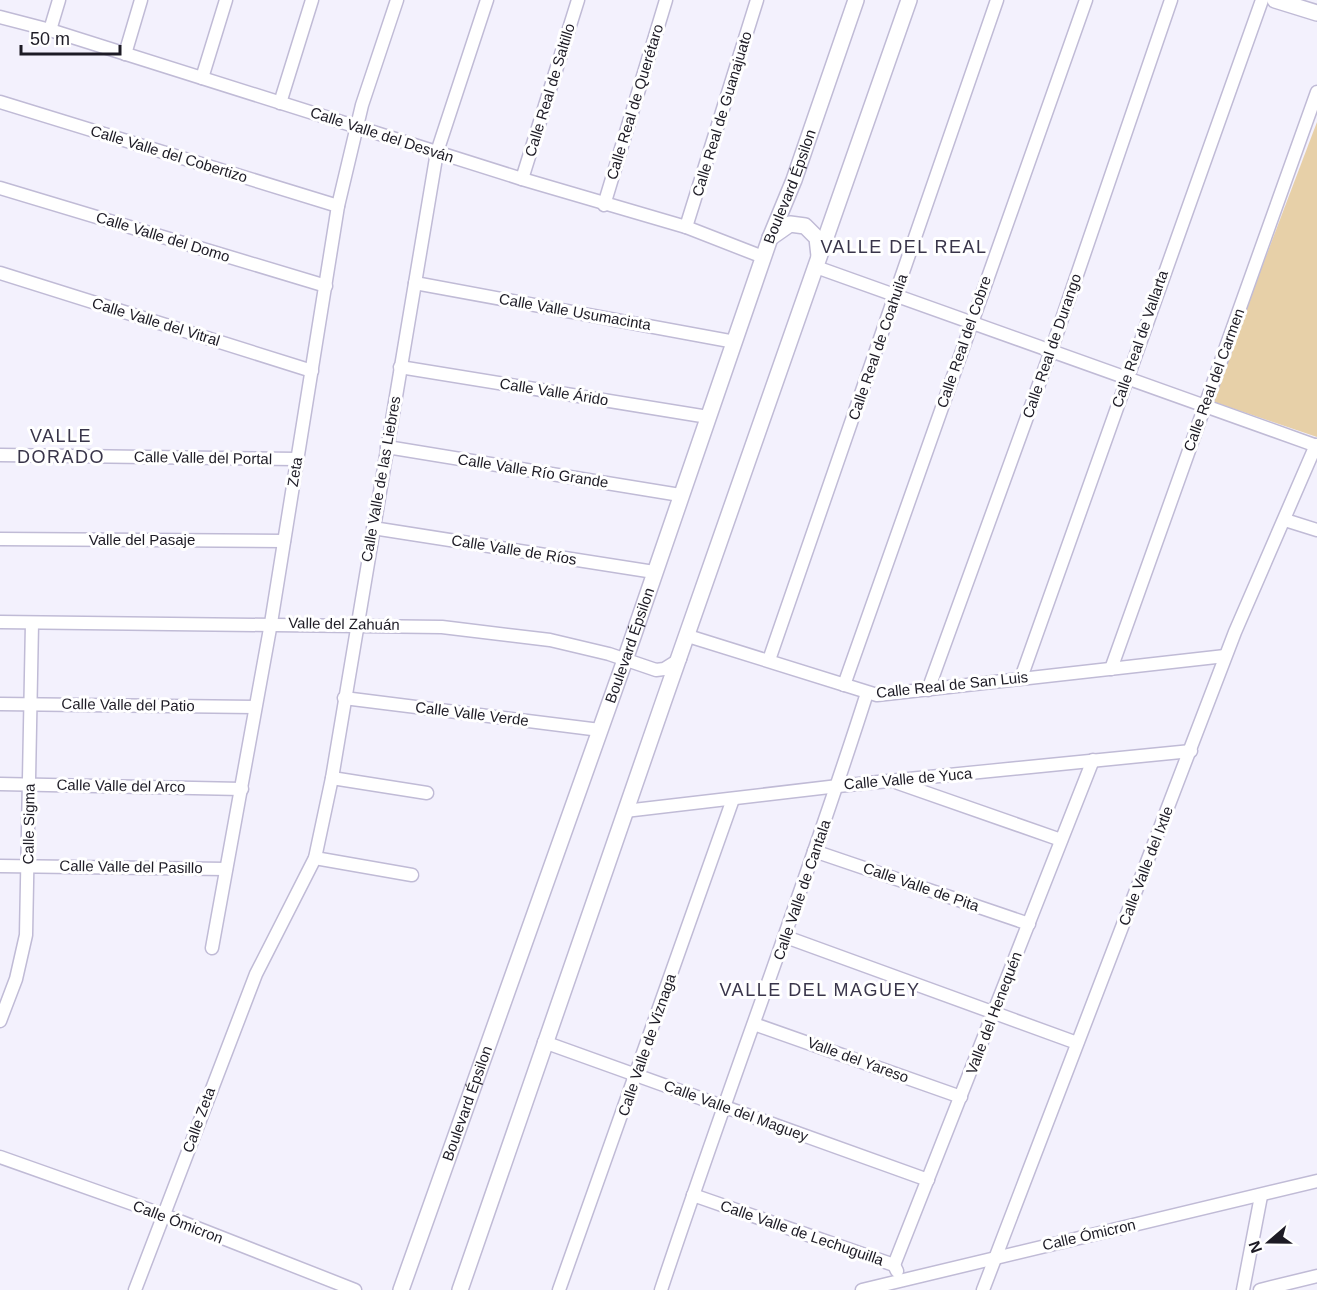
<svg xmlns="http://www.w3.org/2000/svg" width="1317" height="1290" font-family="Arial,sans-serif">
<rect width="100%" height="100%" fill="#f3f1fd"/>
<!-- green -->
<path fill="#e7d0a8" d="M1317 122V437L1211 401Z"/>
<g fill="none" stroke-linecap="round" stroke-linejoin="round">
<defs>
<g id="minor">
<path d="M0 17 50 30 522 179 686 227 763 257"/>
<path d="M50 30 59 0"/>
<path d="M125 54 141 0"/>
<path d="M202 78 226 0"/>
<path d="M0 102 338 206"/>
<path d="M280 103 312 0"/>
<path d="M522 179 578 0"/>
<path d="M0 188 326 286"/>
<path d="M604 205 666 0"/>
<path d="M686 227 757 0"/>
<path d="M816 267 1317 446"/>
<path d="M0 273 312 371"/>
<path d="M415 283 735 342"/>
<path d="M400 367 708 417"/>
<path d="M387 447 680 495"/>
<path d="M0 455 297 459"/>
<path d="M1285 520 1317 530"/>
<path d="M373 528 654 572"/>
<path d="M0 539 284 541"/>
<path d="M0 622 442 627 550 640 609 654 656 670 664 669 680 659"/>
<path d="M688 636 877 695 1225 656"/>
<path d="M769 660 997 0"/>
<path d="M1111 669 1317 92"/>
<path d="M1021 678 1262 0"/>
<path d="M844 685 1086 0"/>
<path d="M928 690 1051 351 1171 0"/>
<path d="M344 698 600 730"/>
<path d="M0 704 255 707"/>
<path d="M332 778 427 793"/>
<path d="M898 783 1061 840"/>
<path d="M0 784 242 789"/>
<path d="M625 811 838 786 1191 751"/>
<path d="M814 851 1029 924"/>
<path d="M315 858 412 875"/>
<path d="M0 866 226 869"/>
<path d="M786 937 1077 1043"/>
<path d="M212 948 271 623 338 206 362 105 397 0"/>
<path d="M0 1021 16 979 26 935 32 623"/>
<path d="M754 1024 961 1097"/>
<path d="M544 1042 928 1180"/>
<path d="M0 1157 164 1215 355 1290"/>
<path d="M693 1195 894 1265 897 1271"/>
<path d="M894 1265 1093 760"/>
<path d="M135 1290 256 974 315 858 332 778 437 152 487 0"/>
<path d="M559 1290 733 799"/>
<path d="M661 1290C727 1090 803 894 867 693"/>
<path d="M862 1290 1317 1181"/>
<path d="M983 1290 1235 632 1316 445"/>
<path d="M1243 1290 1261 1196"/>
<path d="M1260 1290 1317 1276"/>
</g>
<g id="tertiary">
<path d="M1275 0 1317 13"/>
<path d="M770 238 790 224 805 226 817 238 819 256"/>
<path id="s1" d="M401 1290 625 660 770 238 794 180 856 0"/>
<path d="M460 1290C607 859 759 430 909 0"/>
</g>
</defs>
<!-- minor casing -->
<use href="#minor" stroke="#c0bbd6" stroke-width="15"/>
<!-- tertiary casing -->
<use href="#tertiary" stroke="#c0bbd6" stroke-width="18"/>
<!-- minor -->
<use href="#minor" stroke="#fff" stroke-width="12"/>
<!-- tertiary -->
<use href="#tertiary" stroke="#fff" stroke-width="15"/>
</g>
<g text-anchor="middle" stroke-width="6" stroke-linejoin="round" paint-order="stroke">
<!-- street labels -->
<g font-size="15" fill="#1d1b25" stroke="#fff">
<text transform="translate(550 90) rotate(-73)" y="5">Calle Real de Saltillo</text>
<text transform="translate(635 102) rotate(-73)" y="5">Calle Real de Querétaro</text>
<text transform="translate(722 114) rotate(-73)" y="5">Calle Real de Guanajuato</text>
<text transform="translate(382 135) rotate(18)" y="5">Calle Valle del Desván</text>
<text transform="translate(169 154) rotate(17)" y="5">Calle Valle del Cobertizo</text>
<text dy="5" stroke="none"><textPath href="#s1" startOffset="1170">Boulevard Épsilon</textPath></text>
<text transform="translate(163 237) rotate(17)" y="5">Calle Valle del Domo</text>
<text transform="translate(575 312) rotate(10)" y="5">Calle Valle Usumacinta</text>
<text transform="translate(156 322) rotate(17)" y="5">Calle Valle del Vitral</text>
<text transform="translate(1140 339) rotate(-71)" y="5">Calle Real de Vallarta</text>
<text transform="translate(964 342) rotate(-71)" y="5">Calle Real del Cobre</text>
<text transform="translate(1052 346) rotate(-71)" y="5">Calle Real de Durango</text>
<text transform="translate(878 347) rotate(-71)" y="5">Calle Real de Coahuila</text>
<text transform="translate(1214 380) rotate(-70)" y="5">Calle Real del Carmen</text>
<text transform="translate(554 392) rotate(9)" y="5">Calle Valle Árido</text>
<text transform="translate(203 458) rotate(1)" y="5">Calle Valle del Portal</text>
<text transform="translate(533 471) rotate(9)" y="5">Calle Valle Río Grande</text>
<text transform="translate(295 472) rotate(-81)" y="5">Zeta</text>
<text transform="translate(381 479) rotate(-80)" y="5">Calle Valle de las Liebres</text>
<text x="142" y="545">Valle del Pasaje</text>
<text transform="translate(514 550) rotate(9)" y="5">Calle Valle de Ríos</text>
<text transform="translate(344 624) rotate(1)" y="5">Valle del Zahuán</text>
<text dy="5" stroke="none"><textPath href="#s1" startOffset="684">Boulevard Épsilon</textPath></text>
<text transform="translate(952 685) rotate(-6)" y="5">Calle Real de San Luis</text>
<text transform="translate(128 705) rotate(1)" y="5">Calle Valle del Patio</text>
<text transform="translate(472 714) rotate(7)" y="5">Calle Valle Verde</text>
<text transform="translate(908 779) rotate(-5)" y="5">Calle Valle de Yuca</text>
<text transform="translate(121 786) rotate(1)" y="5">Calle Valle del Arco</text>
<text transform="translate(29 824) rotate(-89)" y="5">Calle Sigma</text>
<text transform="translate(1146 866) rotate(-69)" y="5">Calle Valle del Ixtle</text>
<text transform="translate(131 867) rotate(1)" y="5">Calle Valle del Pasillo</text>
<text transform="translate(921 887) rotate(19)" y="5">Calle Valle de Pita</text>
<text transform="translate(802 890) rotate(-71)" y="5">Calle Valle de Cantala</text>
<text transform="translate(994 1013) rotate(-69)" y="5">Valle del Henequén</text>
<text transform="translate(647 1045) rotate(-71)" y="5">Calle Valle de Viznaga</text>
<text transform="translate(858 1060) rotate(20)" y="5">Valle del Yareso</text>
<text dy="5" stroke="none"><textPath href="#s1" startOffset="198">Boulevard Épsilon</textPath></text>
<text transform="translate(736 1111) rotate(20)" y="5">Calle Valle del Maguey</text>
<text transform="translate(199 1120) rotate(-70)" y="5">Calle Zeta</text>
<text transform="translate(178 1222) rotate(21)" y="5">Calle Ómicron</text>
<text transform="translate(802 1233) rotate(19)" y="5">Calle Valle de Lechuguilla</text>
<text transform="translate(1089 1235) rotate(-13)" y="5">Calle Ómicron</text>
</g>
<!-- quarter labels -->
<g font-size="18" letter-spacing="1.5" fill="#39354a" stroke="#fff">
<text x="904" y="253">VALLE DEL REAL</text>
<text x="61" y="442">VALLE<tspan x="61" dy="21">DORADO</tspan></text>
<text x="820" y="996">VALLE DEL MAGUEY</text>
</g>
</g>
<!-- north arrow -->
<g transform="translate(1269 1242) rotate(250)" stroke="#ffffff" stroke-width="4.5" paint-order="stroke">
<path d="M0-4.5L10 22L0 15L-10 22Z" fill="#1d1b25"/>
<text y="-9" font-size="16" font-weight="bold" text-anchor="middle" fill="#1d1b25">N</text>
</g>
<!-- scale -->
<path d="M21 45v9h99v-9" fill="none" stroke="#1d1b25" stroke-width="3"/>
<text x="30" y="45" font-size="18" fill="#1d1b25" stroke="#ffffff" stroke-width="4.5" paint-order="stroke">50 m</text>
</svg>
